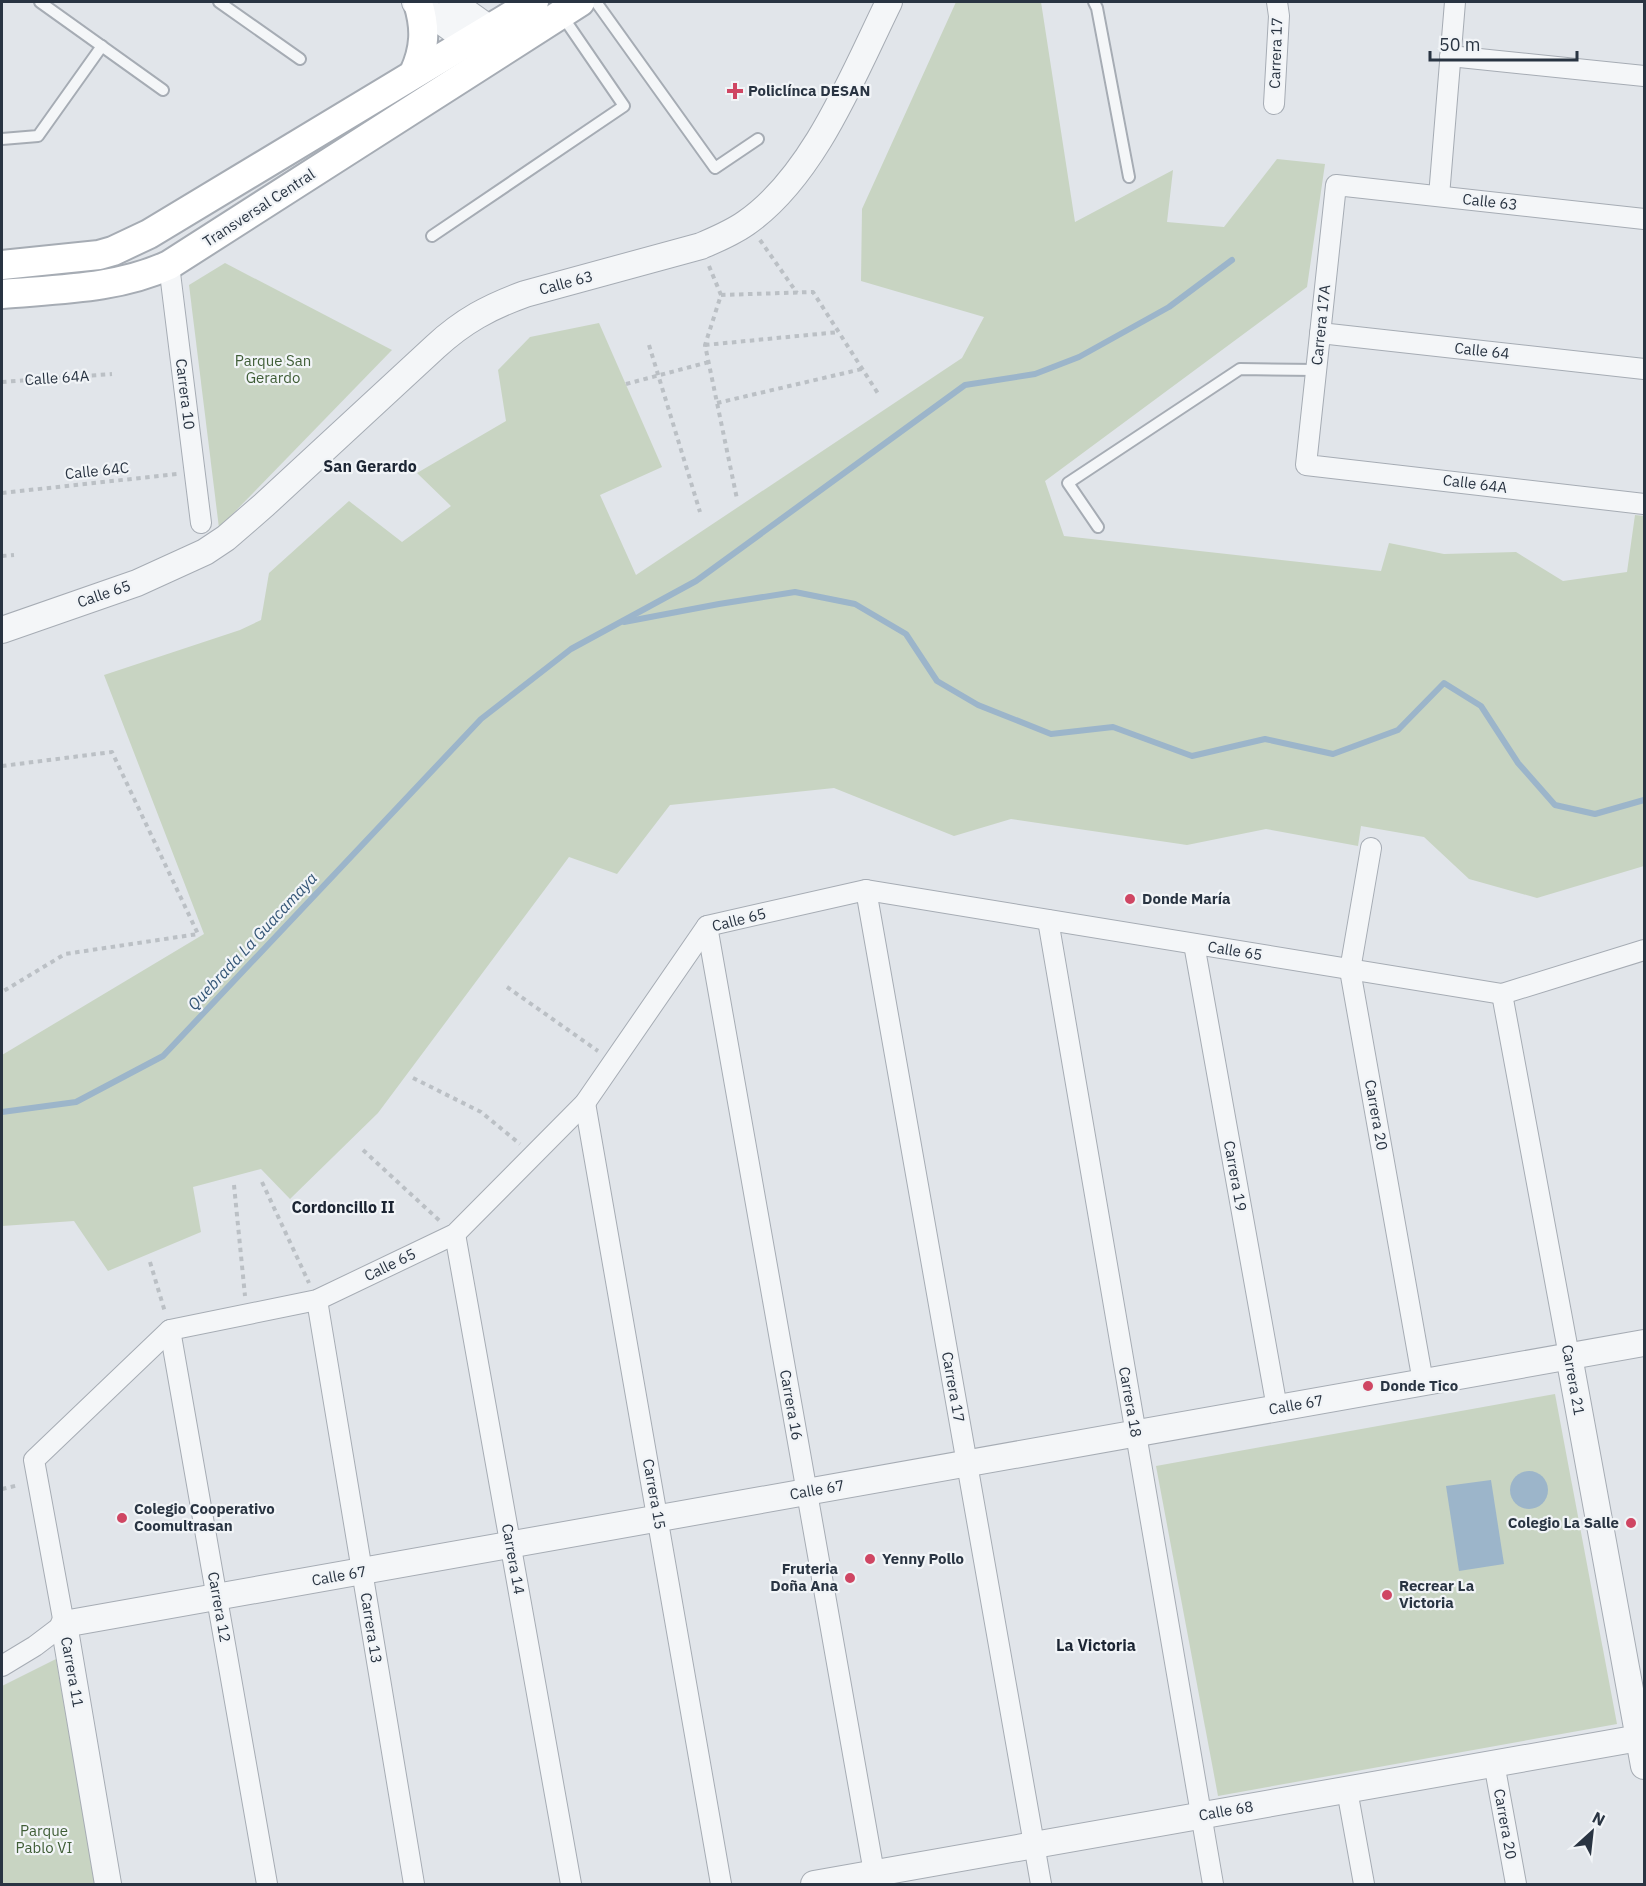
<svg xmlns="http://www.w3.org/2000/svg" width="1646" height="1886" font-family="'IBM Plex Sans',sans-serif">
<rect width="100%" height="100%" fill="#e1e5ea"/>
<!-- green -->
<g fill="#c8d4c2">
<path d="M956 2H1041L1075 222 1173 170 1167 222 1224 227 1277 159 1325 164 1307 287 1045 481 1064 536 1381 571 1389 543 1444 554 1516 552 1563 581 1627 572 1635 515 1644 516V866L1537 898 1469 879 1424 837 1361 826 1358 846 1266 829 1187 845 1011 819 954 836 834 788 670 805 617 874 569 857 378 1113 290 1199 261 1169 193 1187 201 1232 108 1271 74 1221 2 1226V1055L204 934 104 675 240 630 261 620 269 573 349 501 402 542 451 506 417 473 506 421 498 370 530 337 599 323 662 467 600 495 636 575 962 358 984 317 861 281 862 209Z"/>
<path d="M225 263 392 350 219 528 189 285Z"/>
<path d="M1555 1394 1617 1724 1218 1796 1156 1466Z"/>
<path d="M56 1659 95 1884H2V1686Z"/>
</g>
<!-- water -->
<g fill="#9cb5ca">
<circle cx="1529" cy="1490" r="19"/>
<path d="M1491 1480 1504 1564 1459 1571 1446 1486Z"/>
</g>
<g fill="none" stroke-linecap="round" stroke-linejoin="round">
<!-- stream -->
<g stroke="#9cb5ca" stroke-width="6">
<path d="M624 622 719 604 795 592 855 604 906 634 937 681 978 705 1051 734 1113 727 1192 756 1265 739 1333 754 1398 730 1444 683 1481 706 1518 763 1555 805 1595 814 1644 800"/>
<path d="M2 1112 76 1102 163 1056 481 719 571 649 696 581 965 385 1035 374 1079 357 1169 307 1232 260"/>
</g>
<defs>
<g id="service">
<path d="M40 2 163 90"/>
<path d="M219 2 300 59"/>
<path d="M596 2 715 168 758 139"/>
<path d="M1094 2 1097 8 1129 177"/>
<path d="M2 139 38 136 102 46"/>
<path d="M432 236 624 106 561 14"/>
<path d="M1098 527 1068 483 1240 369 1316 370"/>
</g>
<g id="minor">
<path d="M1450 56 1644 76"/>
<path d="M1274 104 1279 16 1277 2"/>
<path d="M1439 196 1455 2"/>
<path d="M1644 219 1336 185 1306 465 1644 504"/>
<path d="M169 265 201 523"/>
<path d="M1320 333 1644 369"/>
<path d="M1371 848 1350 970 1423 1382"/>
<path d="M866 890 1041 1884"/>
<path d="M1048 920 1213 1884"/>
<path d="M707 926 876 1884"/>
<path d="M1194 944 1277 1408"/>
<path d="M1502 994 1569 1356"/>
<path d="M585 1103 721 1884"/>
<path d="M455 1234 571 1884"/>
<path d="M317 1300 414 1884"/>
<path d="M170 1330 267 1884"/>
<path d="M2 1666 35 1646 64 1624 34 1460 170 1330 317 1300 455 1234 585 1103 707 926 866 890 1502 994 1644 950"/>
<path d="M1494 1763 1516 1884"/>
<path d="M1347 1790 1364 1884"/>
</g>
<g id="tertiary">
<path d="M415 2 485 53"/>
<path d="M452 2 505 40"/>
<path d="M2 630 137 583 205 552 226 538 264 505 435 347C463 321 489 307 525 294L701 246C717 239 732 233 746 223 814 176 854 73 889 2"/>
<path d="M1569 1356 1644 1766"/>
<path d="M108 1884 64 1624 1644 1343"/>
<path d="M814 1884 1639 1738"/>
</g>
<g id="secondary">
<path d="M414 73C425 49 426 28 418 3"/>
<path d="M2 265 99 255 113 251 149 234 534 2"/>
<path d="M2 294C58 289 117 289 169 265L580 2"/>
</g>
</defs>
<!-- service casing -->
<use href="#service" stroke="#a6acb4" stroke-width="14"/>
<!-- minor casing -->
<use href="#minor" stroke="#a6acb4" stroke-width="22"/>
<!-- tertiary casing -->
<use href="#tertiary" stroke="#a6acb4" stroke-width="28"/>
<!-- secondary casing -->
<use href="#secondary" stroke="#a6acb4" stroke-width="32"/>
<!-- path -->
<g stroke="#bbc0c5" stroke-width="4" stroke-dasharray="4.5 4.5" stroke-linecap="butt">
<path d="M760 240 797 293"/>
<path d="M709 266 721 295 705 345 737 499"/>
<path d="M721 295 813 292 879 395"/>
<path d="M649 345 700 512"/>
<path d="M705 345 839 332"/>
<path d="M2 382 112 374"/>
<path d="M626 384 709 362"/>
<path d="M717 403 862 369"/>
<path d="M2 493 177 474"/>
<path d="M2 556 14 555"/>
<path d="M2 766 112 752 198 934 65 954 2 992"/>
<path d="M507 987 598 1051"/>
<path d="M413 1078 481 1112 520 1144"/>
<path d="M363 1150 441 1222"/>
<path d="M262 1182 309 1283"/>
<path d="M234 1185 245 1296"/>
<path d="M150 1262 165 1312"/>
<path d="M2 1489 19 1485"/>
</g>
<!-- service -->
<use href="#service" stroke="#f4f6f8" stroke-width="10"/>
<!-- minor -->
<use href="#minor" stroke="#f4f6f8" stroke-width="20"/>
<!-- tertiary -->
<use href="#tertiary" stroke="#f4f6f8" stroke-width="26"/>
<!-- secondary -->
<use href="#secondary" stroke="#fff" stroke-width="28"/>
</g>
<!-- markers -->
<g fill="#cf4663" stroke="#f1f4f7" stroke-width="2">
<path d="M732 82h6v6h6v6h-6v6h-6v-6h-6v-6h6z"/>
<circle cx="1130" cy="899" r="6"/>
<circle cx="1368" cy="1386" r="6"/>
<circle cx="122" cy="1518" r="6"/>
<circle cx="1631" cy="1523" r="6"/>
<circle cx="870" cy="1559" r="6"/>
<circle cx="850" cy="1578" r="6"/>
<circle cx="1387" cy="1595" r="6"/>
</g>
<g text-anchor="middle" stroke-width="4.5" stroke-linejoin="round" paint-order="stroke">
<!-- street labels -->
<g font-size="15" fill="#293442" stroke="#f1f4f7">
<text transform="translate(1276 53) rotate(-88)" y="5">Carrera 17</text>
<text transform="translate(1490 202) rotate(6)" y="5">Calle 63</text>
<text transform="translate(259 208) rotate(-33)" y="5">Transversal Central</text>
<text transform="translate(566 283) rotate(-15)" y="5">Calle 63</text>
<text transform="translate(1321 325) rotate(-84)" y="5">Carrera 17A</text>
<text transform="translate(1482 351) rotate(6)" y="5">Calle 64</text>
<text transform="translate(57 378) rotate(-4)" y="5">Calle 64A</text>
<text transform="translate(185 394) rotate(83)" y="5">Carrera 10</text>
<text transform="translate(97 471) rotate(-6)" y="5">Calle 64C</text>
<text transform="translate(1475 484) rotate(7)" y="5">Calle 64A</text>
<text transform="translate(104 594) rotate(-19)" y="5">Calle 65</text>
<text transform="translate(739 920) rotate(-14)" y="5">Calle 65</text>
<text transform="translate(1235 951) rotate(9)" y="5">Calle 65</text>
<text transform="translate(1376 1115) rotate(80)" y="5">Carrera 20</text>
<text transform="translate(1235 1176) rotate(80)" y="5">Carrera 19</text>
<text transform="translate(390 1265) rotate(-26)" y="5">Calle 65</text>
<text transform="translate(1573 1380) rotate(80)" y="5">Carrera 21</text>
<text transform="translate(953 1387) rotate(80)" y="5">Carrera 17</text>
<text transform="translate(1130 1402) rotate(80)" y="5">Carrera 18</text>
<text transform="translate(791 1405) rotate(80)" y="5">Carrera 16</text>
<text transform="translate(1296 1405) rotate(-10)" y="5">Calle 67</text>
<text transform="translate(817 1490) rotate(-10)" y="5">Calle 67</text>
<text transform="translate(654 1494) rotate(80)" y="5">Carrera 15</text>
<text transform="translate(513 1559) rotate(80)" y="5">Carrera 14</text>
<text transform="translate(339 1576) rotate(-10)" y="5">Calle 67</text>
<text transform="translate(219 1607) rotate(80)" y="5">Carrera 12</text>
<text transform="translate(371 1628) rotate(81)" y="5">Carrera 13</text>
<text transform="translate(72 1672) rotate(80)" y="5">Carrera 11</text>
<text transform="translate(1226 1811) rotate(-10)" y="5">Calle 68</text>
<text transform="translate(1505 1824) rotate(80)" y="5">Carrera 20</text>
</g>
<!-- poi labels -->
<g font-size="15" font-weight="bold" fill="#293442" stroke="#f1f4f7" text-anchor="start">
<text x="748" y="96">Policlínca DESAN</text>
<text x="1142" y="904">Donde María</text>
<text x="1380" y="1391">Donde Tico</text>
<text x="134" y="1514">Colegio Cooperativo<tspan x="134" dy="17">Coomultrasan</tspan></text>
<text x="1619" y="1528" text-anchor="end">Colegio La Salle</text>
<text x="882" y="1564">Yenny Pollo</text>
<text x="838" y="1574" text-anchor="end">Fruteria<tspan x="838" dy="17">Doña Ana</tspan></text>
<text x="1399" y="1591">Recrear La<tspan x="1399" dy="17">Victoria</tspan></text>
</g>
<!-- park labels -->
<g font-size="15" fill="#405e37" stroke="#f1f4f7">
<text x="273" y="366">Parque San<tspan x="273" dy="17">Gerardo</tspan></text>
<text x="44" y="1836">Parque<tspan x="44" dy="17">Pablo VI</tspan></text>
</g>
<!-- neighbourhood labels -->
<g font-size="16" font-weight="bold" fill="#1c2533" stroke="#f1f4f7">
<text x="370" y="472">San Gerardo</text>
<text x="343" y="1213">Cordoncillo II</text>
<text x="1096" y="1651">La Victoria</text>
</g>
<!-- water labels -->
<g font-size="16" font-style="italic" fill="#335576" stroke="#f1f4f7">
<text transform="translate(252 941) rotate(-47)" y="6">Quebrada La Guacamaya</text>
</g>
</g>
<!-- border -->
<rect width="1646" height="1886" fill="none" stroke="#293442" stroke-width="6"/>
<!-- north arrow -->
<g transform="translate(1592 1832) rotate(27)" stroke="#f1f4f7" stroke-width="4.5" paint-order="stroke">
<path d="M0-4.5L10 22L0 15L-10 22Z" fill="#293442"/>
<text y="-9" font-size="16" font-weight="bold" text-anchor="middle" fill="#293442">N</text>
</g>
<!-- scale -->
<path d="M1430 51v9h147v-9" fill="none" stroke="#293442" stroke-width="3"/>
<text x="1439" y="51" font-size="18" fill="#293442" stroke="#f1f4f7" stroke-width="4.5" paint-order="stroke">50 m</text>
</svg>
